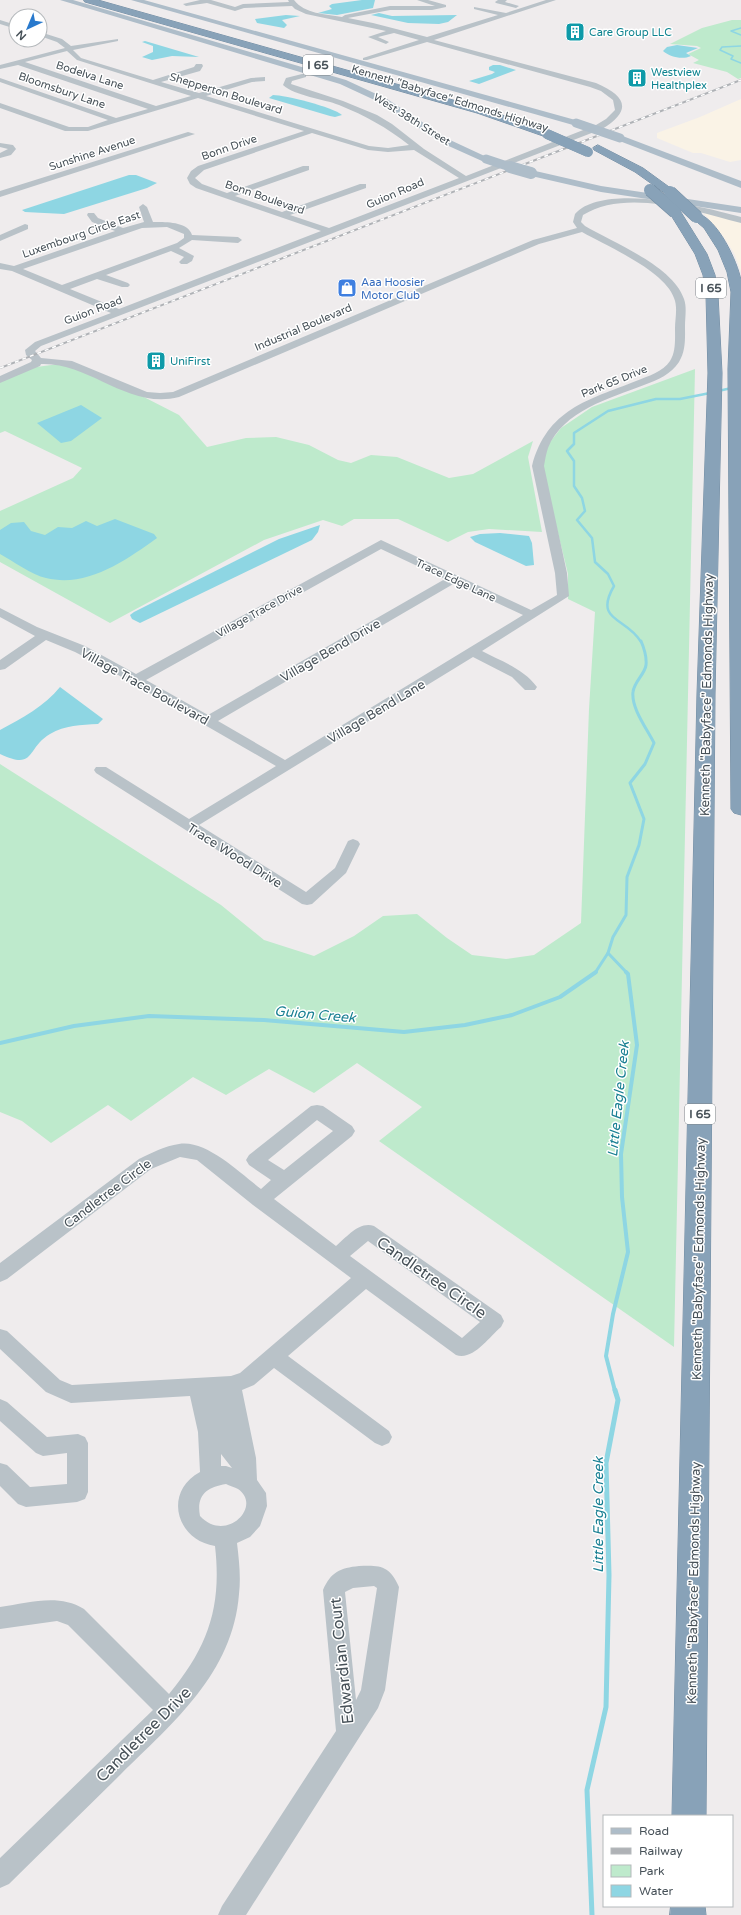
<svg xmlns="http://www.w3.org/2000/svg" width="741" height="1915" font-family="'Varela Round',sans-serif">
<rect width="100%" height="100%" fill="#efeced"/>
<!-- commercial -->
<g fill="#faf3e6">
<path d="M741 99V160L730 162 701 153H693L657 138V133L700 117Z"/>
<path d="M703 212 741 222V272L734 253 723 236Z"/>
</g>
<!-- green -->
<g fill="#beeacc">
<path d="M732 20H741V78L738 79 727 72 693 63 699 60 688 54 701 48 697 46 670 44 702 28Z"/>
<path d="M66 363 140 395 179 415 207 447 246 438 276 437 309 445 338 460 351 463 371 455 397 457 449 478 473 474 533 441 528 457 542 532 489 529 468 532 448 542 398 519H354L342 526 323 520 264 540 110 623 0 562V511L73 478 82 468 5 431 0 433V380L29 368Z"/>
<path d="M695 369 674 1347 379 1141 422 1107 357 1063 314 1093 269 1069 226 1095 193 1077 131 1121 108 1105 51 1143 22 1121 0 1112V764L221 905 264 940 314 956 354 936 383 916 417 914 447 938 472 955 506 959 534 955 581 923 589 709 595 612 568 599V574L541 463 543 451 561 428 592 407Z"/>
</g>
<!-- water -->
<g fill="#8ed6e3">
<path d="M362 0H375L373 8 337 15 318 13 332 9 329 6 332 4Z"/>
<path d="M379 13 392 16 457 15 448 22 439 24 408 23 371 15Z"/>
<path d="M286 15 300 16 282 20 287 25 284 28 257 23 255 19Z"/>
<path d="M145 41 199 57 172 56 152 60 142 57 153 52V46L142 42Z"/>
<path d="M677 45 698 48 686 53 691 56C682 60 670 57 663 51L667 47Z"/>
<path d="M493 65H500L516 70 479 84 469 81 492 74 495 72 489 70V67Z"/>
<path d="M273 95C285 95 333 107 342 115L335 117 330 116 269 98Z"/>
<path d="M129 175H136L157 183 147 188 64 214 25 212 22 210Z"/>
<path d="M81 405 102 418 71 441 61 443 37 423Z"/>
<path d="M115 519 154 534 157 538C125 561 87 588 46 578 32 575 13 561 0 554V530L11 523 24 522 31 531 45 535 58 527 72 528 86 521 97 526Z"/>
<path d="M320 525 318 532 312 540 140 623 132 619 130 615 134 612 279 539Z"/>
<path d="M500 533 529 536 532 543 534 565 526 566 475 542 470 537 480 534Z"/>
<path d="M60 687 103 719 98 724C81 725 65 725 50 734 26 748 36 771 0 754V730C22 718 45 706 60 687Z"/>
</g>
<g fill="none" stroke-linecap="round" stroke-linejoin="round">
<!-- stream-far4 -->
<g stroke="#8ed6e3" stroke-width="1.5">
<path d="M741 28 731 31 741 35"/>
<path d="M741 46 722 47 720 50 733 56 731 59 741 63"/>
</g>
<!-- stream-far3 -->
<g stroke="#8ed6e3" stroke-width="2.5">
<path d="M718 391 741 386"/>
<path d="M641 642C627 617 593 622 614 586L608 574 595 562 592 538 577 520 585 511 582 498 574 486V461L567 451 574 444V433L608 411 656 399H680L710 393"/>
</g>
<!-- stream-far2 -->
<g stroke="#8ed6e3" stroke-width="3">
<path d="M595 973 608 953"/>
<path d="M627 973 608 953 613 937 626 915 627 877 639 845 644 819 630 783 645 764 654 743C647 729 631 708 633 692 634 682 645 674 646 665 647 656 644 648 641 641"/>
</g>
<!-- stream-far1 -->
<g stroke="#8ed6e3" stroke-width="4">
<path d="M0 1043 74 1026 149 1016 264 1020 404 1032 465 1025 512 1015 560 997 596 972"/>
<path d="M615 1391 606 1356 613 1314 628 1252 622 1197 621 1154 637 1045 628 974 626 972"/>
</g>
<!-- stream -->
<path stroke="#8ed6e3" stroke-width="5" d="M592 1915 587 1790 606 1707 609 1575 606 1463 618 1400 615 1390"/>
<defs>
<g id="highway">
<path d="M84 0H98L485 109 551 132 552 134 547 137 543 136 477 113 85 2Z"/>
<path d="M598 145 643 168 676 192 674 194H666L635 172 594 150 593 148Z"/>
<path d="M675 208 679 209 707 254 715 275 718 295 722 373 715 694 706 1816H672L697 694 708 373 706 295 703 275 695 254 669 212Z"/>
<path d="M697 213C718 219 737 261 741 280V815L734 813 731 809 728 369 731 292 727 272 718 250 704 228 691 217Z"/>
<path d="M671 1906H705L706 1915H670Z"/>
</g>
</defs>
<!-- highway casing -->
<use href="#highway" stroke="#738da3" stroke-width="1"/>
<!-- minor -->
<g fill="#b9c2c8" fill-rule="evenodd">
<path d="M200 0H211L235 7 243 4 289 2 288 0H294C305 14 325 14 342 17L345 15 390 6H435L417 0H428L446 5V7L432 10H390L348 18 373 23 427 37 498 15 474 9V7L506 13 546 0H556L434 40 596 83C626 96 633 110 602 129L41 346 35 351 41 358 72 361 147 392 160 393 173 392 533 240 577 228 573 222 575 214C603 182 705 207 741 217V223C695 211 626 188 583 215L581 222 585 226C614 243 673 266 684 299 687 307 685 317 685 326 685 338 686 351 679 362 671 374 658 380 644 385 610 398 563 411 548 448 546 454 545 460 544 466L567 573 569 596 482 651C501 661 524 669 537 687L535 690H525L512 677 473 657 199 825 306 892 335 868 348 841 353 839 358 841 360 844 346 873 312 904 307 905 302 904 96 773 94 770 96 767H106L189 819 276 766 106 668 75 652 46 640 5 669 0 670V660L35 636 0 617V608L37 627 85 646 136 674 381 540 531 610 557 595 555 573 532 466C547 409 588 400 636 381 648 376 663 372 670 361 676 352 675 339 675 328 675 319 678 307 674 298 665 271 607 246 582 232L539 244 179 397C128 410 90 362 41 364L40 366 0 383V376L31 362 32 360 26 355 25 350 35 342 111 313 12 271 0 269V263L14 266 115 231 92 222 87 215 88 213H94L98 218 123 228 144 222 139 207 143 204 147 207 153 222C164 222 188 221 192 235L238 237 242 240 238 243 192 240 179 248 194 256 192 261 187 264H181L179 262 184 257 171 251 106 275 128 283 130 285 128 287H122L97 279 70 289 119 309 321 231 196 188 190 184 187 178 191 171 198 166 304 131 198 98 88 131H65L0 108V103L69 127H88L108 120 0 82V78L116 118 148 109 18 65 0 69V65L65 48 57 42 40 36V32L62 39 71 46 118 39V41L73 50 81 58 153 80 194 67 196 64H202L203 66 200 71 161 82 199 93 251 78 265 77V81L252 82 206 96 369 146 388 148 409 145C386 127 366 116 339 105 324 99 295 96 283 85L286 78 306 73V77L292 81 291 84 343 101 377 115 392 124 424 149 466 176 596 125 606 119 615 110 613 100 601 91 590 87 427 42 367 60H363V58L419 40 394 33 378 37 389 42 386 44 368 37 386 31 306 14 295 9 292 6 244 8 235 11 207 3 186 6 183 4ZM67 51 77 60 191 96 156 106 25 62ZM312 133 368 150 388 152 414 150 459 178 329 228 290 215 366 188V184H360L282 212 235 196 309 170V166H303L227 193 202 184 195 178 204 170ZM167 227 184 234V238L177 243 62 285 23 269 142 228ZM381 549 445 579 208 715 146 680ZM455 583 523 615 285 760 218 721Z"/>
<path d="M498 0H507L505 2 519 6 516 8 496 3 495 2Z"/>
<path d="M0 20 16 25V29L0 24Z"/>
<path d="M188 132 195 134 0 197V191Z"/>
<path d="M0 143 13 145 16 149 11 155 0 158V153L8 149 0 147Z"/>
<path d="M25 224 28 225V229L0 241V235Z"/>
<path d="M317 1105 323 1106 352 1126 355 1131 352 1136 274 1199 336 1246C347 1237 359 1221 374 1226L501 1315 504 1321 501 1327C489 1337 473 1361 456 1355L366 1289 288 1356 389 1431 392 1437 389 1443 382 1446 375 1443 274 1368 254 1385 242 1390 256 1458 257 1480 266 1493 267 1506 260 1526 250 1537 237 1543C239 1560 241 1577 239 1594 233 1673 173 1723 121 1774 84 1811 46 1847 9 1884L0 1888V1858L153 1710 68 1625 57 1621 0 1629V1607C29 1603 58 1593 84 1609L169 1694C208 1647 222 1607 215 1546 176 1540 163 1492 200 1472L198 1432 190 1396 71 1403 46 1392 0 1349V1329L7 1331 60 1380 72 1385 231 1376 240 1373 351 1278 253 1205 197 1160 180 1157 151 1169 7 1279 0 1282V1263L139 1159C151 1153 165 1146 179 1144 206 1139 241 1174 261 1189L271 1180 249 1165 246 1160 249 1155 311 1106ZM317 1120 333 1131 284 1170 268 1160ZM368 1241 480 1322 462 1338 350 1256ZM221 1454 232 1468 226 1466H221ZM226 1484C229 1486 235 1487 238 1489 263 1506 226 1544 200 1516 196 1495 207 1487 226 1484Z"/>
<path d="M0 1399 7 1402 47 1437 78 1434 85 1437 88 1443V1492L85 1499 77 1502 26 1507 18 1504 0 1486V1463L7 1465 30 1487 67 1484V1453L43 1456 36 1453 0 1421Z"/>
<path d="M359 1566C381 1565 390 1566 399 1587L385 1690 378 1708 246 1915H218L222 1906 336 1731 323 1590C331 1572 340 1568 359 1566ZM374 1586 377 1588 361 1690 356 1700 345 1592 353 1588Z"/>
</g>
<!-- major -->
<g fill="#aebdc9" fill-rule="evenodd">
<path d="M60 0H73L346 80 387 99 448 139 491 159 486 162 482 161 442 143 381 103 340 84Z"/>
<path d="M131 0H144L579 121 581 123 579 125H573Z"/>
<path d="M620 135 741 181V188L617 140 615 138 617 136Z"/>
<path d="M531 170 601 186 741 207V213L601 192 527 175 526 173Z"/>
</g>
<!-- highway -->
<use href="#highway" fill="#88a2b8" fill-rule="evenodd"/>
<defs>
<path id="rail" d="M0 368 741 80"/>
</defs>
<!-- rail casing -->
<use href="#rail" stroke="#afb2b6" stroke-width="2"/>
<!-- rail -->
<use href="#rail" stroke="#fff" stroke-width="1.5" stroke-dasharray="4" stroke-linecap="butt"/>
<defs>
<path id="highway-bridge-far1" d="M547 134 588 152"/>
<g id="highway-bridge">
<path d="M650 190 675 212"/>
<path d="M670 192 697 217"/>
</g>
</defs>
<!-- highway-bridge-far1 casing -->
<use href="#highway-bridge-far1" stroke="#738da3" stroke-width="10" stroke-linecap="butt"/>
<!-- highway-bridge casing -->
<use href="#highway-bridge" stroke="#738da3" stroke-width="13" stroke-linecap="butt"/>
<!-- major-bridge-far1 -->
<g stroke="#aebdc9" stroke-width="9">
<path d="M576 123 620 138"/>
<path d="M486 159 513 168"/>
</g>
<!-- major-bridge -->
<path stroke="#aebdc9" stroke-width="12" d="M510 167 531 173"/>
<!-- highway-bridge-far1 -->
<use href="#highway-bridge-far1" stroke="#88a2b8" stroke-width="10"/>
<!-- highway-bridge -->
<use href="#highway-bridge" stroke="#88a2b8" stroke-width="12"/>
</g>
<!-- icons -->
<defs>
<symbol id="building-square" viewBox="-11 -11 22 22"><rect x="-9" y="-9" width="18" height="18" rx="4" fill="#0f9aa8" stroke="#fff"/><path d="M-4-6H4V6H1V3H-1V6H-4ZM-2.5-4.3h1.7v1.8h-1.7ZM.8-4.3h1.7v1.8H.8ZM-2.5-1h1.7V.8h-1.7ZM.8-1h1.7V.8H.8Z" fill="#fff"/></symbol>
<symbol id="shop-square" viewBox="-11 -11 22 22"><rect x="-9" y="-9" width="18" height="18" rx="4" fill="#3f7fe0" stroke="#fff"/><path d="M-5-2.5h2.3a2.7 3.5 0 0 1 5.4 0H5L5.5 6h-11ZM-1.5-2.5h3a1.5 2.3 0 0 0-3 0Z" fill="#fff"/></symbol>
</defs>
<g fill-rule="evenodd">
<use href="#building-square" x="564" y="21" width="22" height="22"/>
<use href="#building-square" x="626" y="67" width="22" height="22"/>
<use href="#shop-square" x="336" y="277" width="22" height="22"/>
<use href="#building-square" x="145" y="350" width="22" height="22"/>
</g>
<g text-anchor="middle" stroke-width="3" stroke-linejoin="round" paint-order="stroke">
<!-- far-culture labels -->
<g font-size="11" fill="#0d838f" stroke="#fff" text-anchor="start">
<text x="589" y="36">Care Group LLC</text>
<text x="651" y="76">Westview<tspan x="651" dy="13">Healthplex</tspan></text>
<text x="170" y="365">UniFirst</text>
</g>
<!-- far-street labels -->
<g font-size="11" fill="#475158" stroke="#fff">
<text transform="translate(90 75) rotate(18)" y="4">Bodelva Lane</text>
<text transform="translate(62 90) rotate(19)" y="4">Bloomsbury Lane</text>
<text transform="translate(226 93) rotate(17)" y="4">Shepperton Boulevard</text>
<text transform="translate(450 98) rotate(17)" y="4">Kenneth "Babyface" Edmonds Highway</text>
<text transform="translate(412 119) rotate(32)" y="4">West 38th Street</text>
<text transform="translate(229 147) rotate(-19)" y="4">Bonn Drive</text>
<text transform="translate(92 153) rotate(-18)" y="4">Sunshine Avenue</text>
<text transform="translate(395 193) rotate(-23)" y="4">Guion Road</text>
<text transform="translate(265 197) rotate(19)" y="4">Bonn Boulevard</text>
<text transform="translate(81 234) rotate(-19)" y="4">Luxembourg Circle East</text>
<text transform="translate(93 310) rotate(-21)" y="4">Guion Road</text>
<text transform="translate(303 327) rotate(-23)" y="4">Industrial Boulevard</text>
<text transform="translate(614 381) rotate(-22)" y="4">Park 65 Drive</text>
<text transform="translate(456 580) rotate(25)" y="4">Trace Edge Lane</text>
<text transform="translate(259 611) rotate(-29)" y="4">Village Trace Drive</text>
</g>
<!-- far-shop labels -->
<g font-size="11" fill="#366cbe" stroke="#fff" text-anchor="start">
<text x="361" y="286">Aaa Hoosier<tspan x="361" dy="13">Motor Club</tspan></text>
</g>
<!-- shield labels -->
<g fill="#fff" stroke="#7e858a" stroke-width="1">
<rect x="303" y="55" width="30" height="20" rx="3"/>
<rect x="696" y="278" width="30" height="20" rx="3"/>
<rect x="685" y="1104" width="30" height="20" rx="3"/>
</g>
<g font-size="12" font-weight="bold" fill="#475158">
<text x="318" y="69">I 65</text>
<text x="711" y="292">I 65</text>
<text x="700" y="1118">I 65</text>
</g>
<!-- street labels -->
<g font-size="13" fill="#475158" stroke="#fff">
<text transform="translate(330 650) rotate(-30)" y="5">Village Bend Drive</text>
<text transform="translate(145 686) rotate(29)" y="5">Village Trace Boulevard</text>
<text transform="translate(706 695) rotate(-89)" y="5">Kenneth "Babyface" Edmonds Highway</text>
<text transform="translate(376 711) rotate(-31)" y="5">Village Bend Lane</text>
<text transform="translate(235 855) rotate(32)" y="5">Trace Wood Drive</text>
<text transform="translate(107 1193) rotate(-37)" y="5">Candletree Circle</text>
<text transform="translate(698 1259) rotate(-89)" y="5">Kenneth "Babyface" Edmonds Highway</text>
<text transform="translate(693 1583) rotate(-89)" y="5">Kenneth "Babyface" Edmonds Highway</text>
</g>
<!-- water labels -->
<g font-size="14" font-style="italic" fill="#187f92" stroke="#fff">
<text transform="translate(315 1014) rotate(5)" y="5">Guion Creek</text>
<text transform="translate(618 1099) rotate(-84)" y="5">Little Eagle Creek</text>
<text transform="translate(598 1515) rotate(-90)" y="5">Little Eagle Creek</text>
</g>
<!-- near-street labels -->
<g font-size="16" fill="#475158" stroke="#fff">
<text transform="translate(432 1277) rotate(35)" y="6">Candletree Circle</text>
<text transform="translate(341 1661) rotate(-96)" y="6">Edwardian Court</text>
<text transform="translate(143 1734) rotate(-45)" y="6">Candletree Drive</text>
</g>
</g>
<!-- legend -->
<rect x="603" y="1815" width="130" height="92" fill="#ffffff" stroke="#b5b9bc"/>
<rect x="611" y="1828" width="20" height="6" fill="#aebdc9" stroke="#b5b9bc"/>
<text x="639" y="1835" font-size="12" fill="#475158">Road</text>
<rect x="611" y="1848" width="20" height="6" fill="#afb2b6" stroke="#b5b9bc"/>
<text x="639" y="1855" font-size="12" fill="#475158">Railway</text>
<rect x="611" y="1865" width="20" height="12" fill="#beeacc" stroke="#b5b9bc"/>
<text x="639" y="1875" font-size="12" fill="#475158">Park</text>
<rect x="611" y="1885" width="20" height="12" fill="#8ed6e3" stroke="#b5b9bc"/>
<text x="639" y="1895" font-size="12" fill="#475158">Water</text>
<!-- north arrow -->
<g transform="translate(28 28) rotate(224)"><circle r="19" fill="#ffffff" stroke="#b5b9bc"/>
<path d="M0-3L7 15L0 10L-7 15Z" fill="#2879cd"/>
<text y="-6" font-size="11" font-weight="bold" text-anchor="middle" fill="#475158">N</text>
</g>
</svg>
